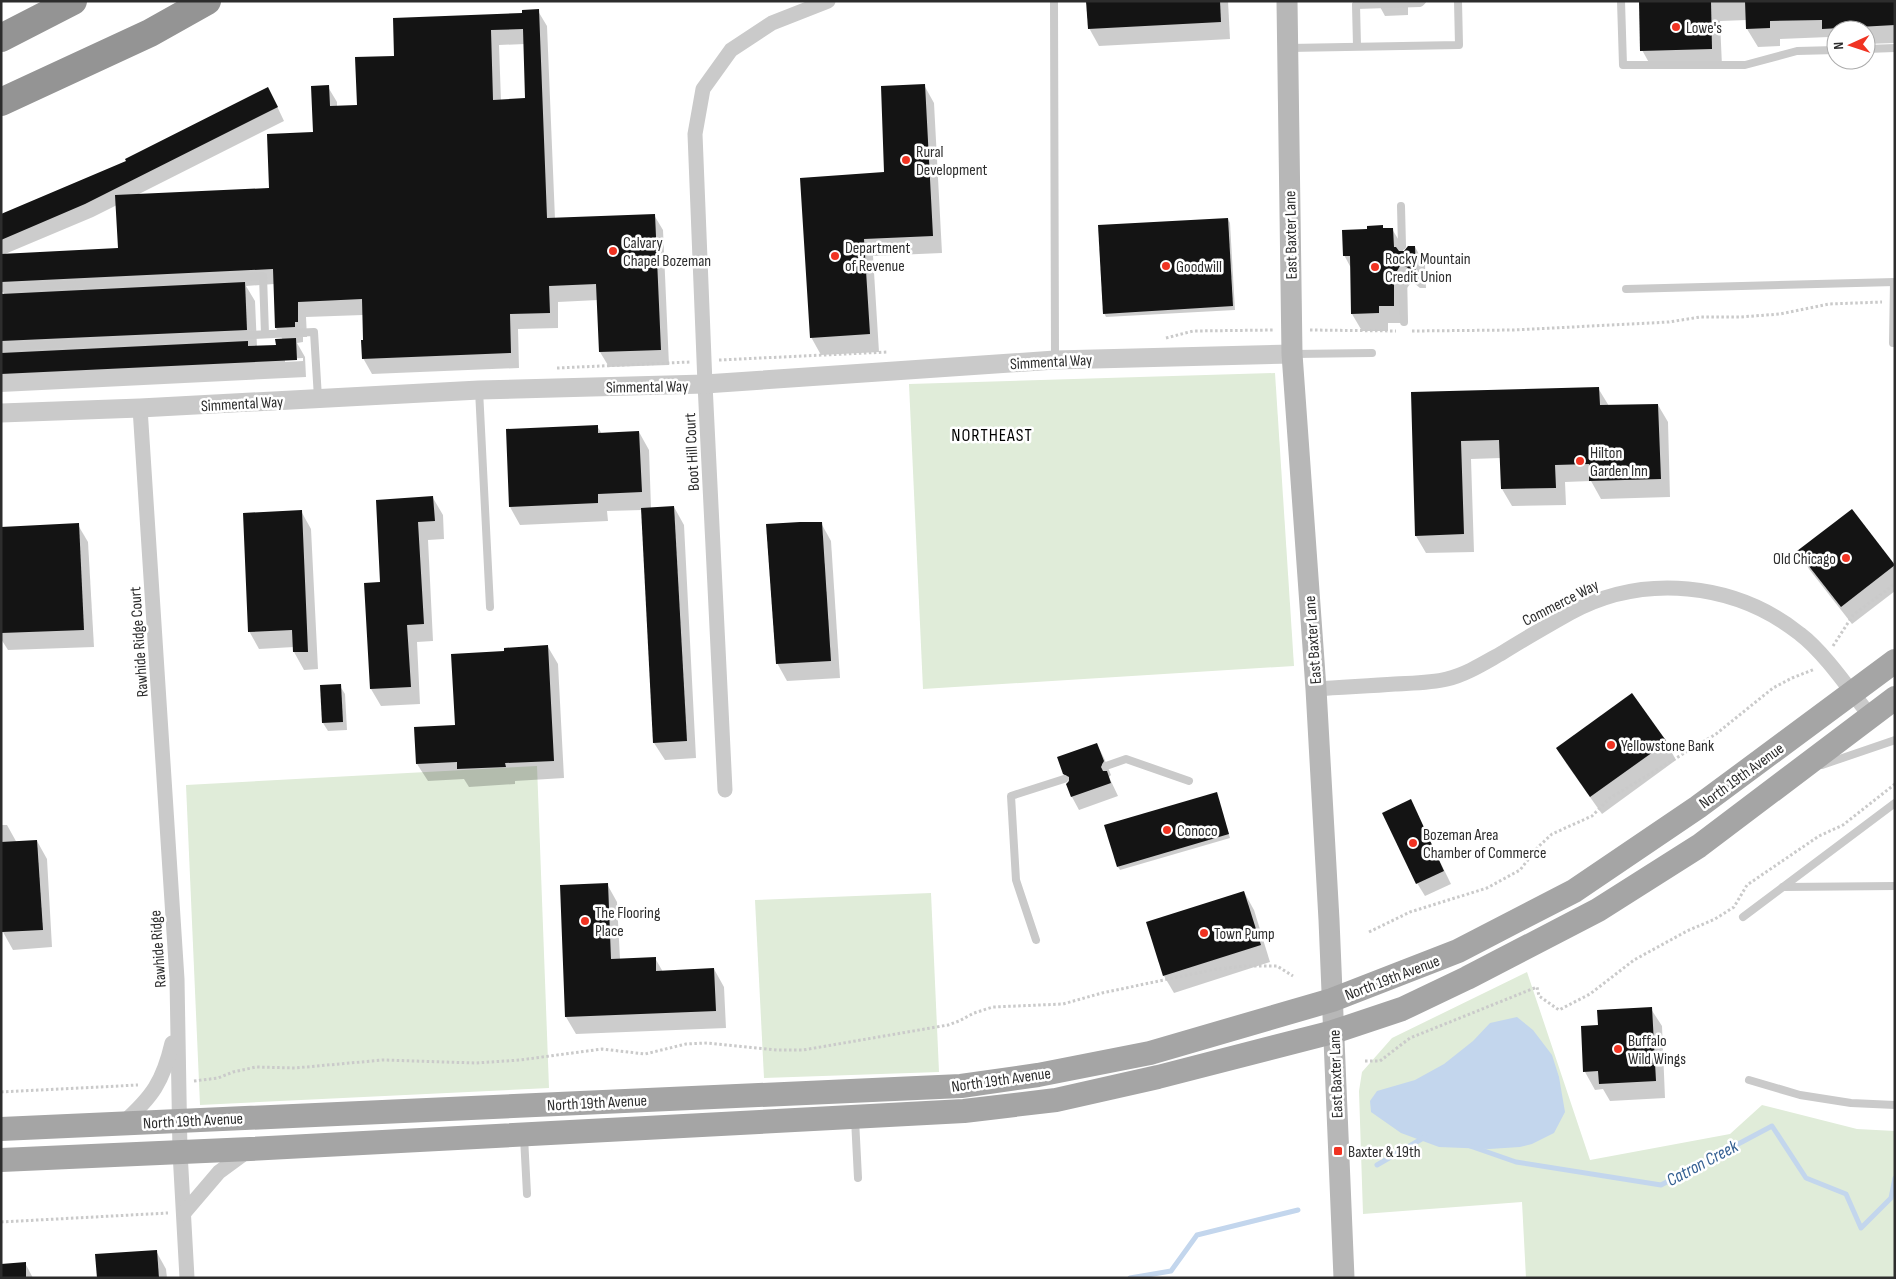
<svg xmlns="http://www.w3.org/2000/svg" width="1896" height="1279" font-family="'Sofia Sans Condensed',sans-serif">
<rect width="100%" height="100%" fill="#fff"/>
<!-- green -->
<g fill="#e0ecd9">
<path d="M1275 373 1294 666 923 689 909 384Z"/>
<path d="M537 766 549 1088 200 1105 186 785Z"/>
<path d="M931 893 939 1072 764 1078 755 900Z"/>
<path d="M1527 972 1590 1160 1730 1134 1762 1105 1857 1129 1895 1131V1278H1526L1522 1202 1363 1214 1359 1091 1362 1072 1392 1038Z"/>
</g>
<!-- water -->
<path fill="#c3d6ed" d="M1517 1017 1533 1030 1552 1055 1559 1077 1565 1112 1554 1133 1532 1144 1520 1147 1489 1149 1439 1147 1401 1133 1371 1112 1370 1101 1377 1091 1415 1080 1444 1064 1473 1041 1490 1023Z"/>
<!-- shadow -->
<g fill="#0003" fill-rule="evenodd">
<path d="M1087 1H1228L1230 39 1099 46 1089 28Z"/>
<path d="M1354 1H1408V15L1385 16 1379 5H1356Z"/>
<path d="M1640 1H1895V43L1866 44V30H1836V46H1834L1829 37 1780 39V46L1758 47 1747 29V20L1720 21 1722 66 1652 68 1642 50Z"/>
<path d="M538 11 547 26 555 219 654 215 663 230 669 365 609 367 600 352 598 300 558 302V328L518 329 519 368 372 374 363 358 365 342 363 315 306 317 307 337H303V342L297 343 305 357 306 377 1 392V294H4L1 288V215L275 102 284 121 137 195 271 189 314 134 328 87 337 102V107L359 106 395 57 523 14ZM525 44 527 100 501 101 499 45ZM117 205 120 250 5 254 93 217ZM274 284 276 328 283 340 277 346 257 347 255 301 246 286ZM303 358V361L285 362V359Z"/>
<path d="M924 85 934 103 942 253 873 256 879 352 821 355 811 337Z"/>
<path d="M1228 219 1230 223 1235 310 1106 317 1104 313Z"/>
<path d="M1392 229 1403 247V253L1415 247 1425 265 1426 288H1420L1414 283 1410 284 1407 288H1403L1404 323H1388V331H1362L1352 314 1351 268 1344 255 1384 230Z"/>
<path d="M1598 388 1609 406 1658 405 1668 422 1670 497 1601 499 1591 481 1565 482 1566 505 1512 506 1502 489 1501 458 1471 459 1474 552 1426 553 1416 536 1412 393Z"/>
<path d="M597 426 602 434 639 432 649 450 651 508 674 507 684 525 696 758 665 760 654 743 642 510 607 511 608 521 520 525 510 507Z"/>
<path d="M433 498 443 515 444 539 428 540 433 641 417 642 420 704 381 706 371 689 382 583 377 501Z"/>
<path d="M1852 510 1895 567V591L1852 624 1809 569 1799 551Z"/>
<path d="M301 511 311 529 318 669 304 670 294 652V647L259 649 249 631Z"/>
<path d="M821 523 831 541 840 678 787 681 777 663Z"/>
<path d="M78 525 88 542 94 647 8 650 1 639V529Z"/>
<path d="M548 647 558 664 564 778 515 781V784L469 787 464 779 428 781 417 764 457 726Z"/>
<path d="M340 686 345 694 347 730 328 731 323 723Z"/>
<path d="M1666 742 1676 760 1602 814 1568 766 1557 749Z"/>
<path d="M1097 744 1104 758 1111 775 1109 777 1118 796 1079 810 1072 797 1069 783 1064 773Z"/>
<path d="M1218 798 1230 838 1120 870 1118 867Z"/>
<path d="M1410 801 1451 884 1425 896 1417 883Z"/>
<path d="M1 825H7L17 843 37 841 47 859 52 947 13 950 3 932V925H1Z"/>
<path d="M607 884 617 902 620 959 655 958 663 972 714 969 724 987 726 1028 576 1034 566 1017Z"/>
<path d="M1244 892 1254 910 1270 962 1174 993 1164 976Z"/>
<path d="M1651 1009 1662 1026 1665 1098 1610 1101 1603 1089 1595 1090 1585 1072 1599 1026Z"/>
<path d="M156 1251 166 1269 167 1278H98Z"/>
<path d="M25 1263 33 1278H1Z"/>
</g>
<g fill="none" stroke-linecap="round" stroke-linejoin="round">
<!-- stream -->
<g stroke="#c3d6ed" stroke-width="5">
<path d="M1470 1146 1516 1162 1661 1185 1772 1126 1806 1178 1846 1194 1861 1228 1891 1198 1895 1178"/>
<path d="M1377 1165 1425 1137"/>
<path d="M1130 1278 1171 1271 1197 1235 1298 1210"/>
</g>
</g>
<!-- building -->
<g fill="#141414" fill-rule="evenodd">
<path d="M1086 1H1220L1221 22 1088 29Z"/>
<path d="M1639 1H1711L1712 49 1640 51Z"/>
<path d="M1745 1H1895V25L1822 29V20L1770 21V28L1746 29Z"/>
<path d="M539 9 547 218 655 214 661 350 599 352 596 284 549 286 550 313 510 314 511 353 362 359 361 340H363L362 299 298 302V322H295V327L275 328 273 269 1 282V254L118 248 115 195 269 188 267 134 313 132 311 86 329 85 330 106 357 105 355 57 394 56 393 18 522 13V10ZM523 29 525 98 493 100 491 30Z"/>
<path d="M925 84 933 236 864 239 870 334 810 338 800 178 884 172 881 86Z"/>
<path d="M268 87 278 107 85 204 1 240V214L126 161 125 159Z"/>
<path d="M1228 218 1233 306 1103 314 1098 225Z"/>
<path d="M1383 225V228H1393L1394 247H1396L1399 251H1404L1408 246H1415L1416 271H1409L1408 268 1403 265 1400 266 1397 271H1394V306H1379V313L1351 314 1350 256H1343L1342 230 1367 229V226Z"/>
<path d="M245 282 247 330 1 341V294Z"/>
<path d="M296 338 297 360 1 374V353L248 341V346L276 345 275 339Z"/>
<path d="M1599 387 1600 405 1658 404 1661 479 1589 481V464L1555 465 1556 488 1501 489 1499 440 1461 441 1464 534 1415 536 1411 392Z"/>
<path d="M598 425V433L639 431 642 492 598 494V503L509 507 506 429Z"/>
<path d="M433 496 435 521 418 522 424 624 407 625 411 687 370 689 364 583 380 582 376 500Z"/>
<path d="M674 506 687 741 653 743 641 508Z"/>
<path d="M1852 509 1895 565 1841 607 1797 551Z"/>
<path d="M302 510 308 652H293L292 630 248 632 243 513Z"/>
<path d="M800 522H822L831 661 776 664 766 524Z"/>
<path d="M79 523 84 630 1 633V527Z"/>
<path d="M548 645 554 761 505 763 506 767 457 769V762L416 764 414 727 455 725 451 654 504 651V648Z"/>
<path d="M341 684 343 722 322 723 320 685Z"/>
<path d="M1632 693 1667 742 1590 797 1556 748Z"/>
<path d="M1097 743 1104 761 1101 767 1103 771H1107L1111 783 1071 797 1066 784 1069 781V777L1063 774 1057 757Z"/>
<path d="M1217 792 1229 834 1117 867 1104 825Z"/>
<path d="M1411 799 1444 871 1416 884 1382 813Z"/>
<path d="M37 840 43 930 2 932 1 842Z"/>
<path d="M608 883 611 959 656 957V971L714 968 716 1011 565 1017 560 885Z"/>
<path d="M1244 891 1261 945 1163 976 1146 922Z"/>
<path d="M1652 1007 1656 1081 1599 1084 1598 1071 1583 1072 1581 1026 1598 1025 1597 1010Z"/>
<path d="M157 1250 159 1278H97L95 1254Z"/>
<path d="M26 1262V1278H1V1264Z"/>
</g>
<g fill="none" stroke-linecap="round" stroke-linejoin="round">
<!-- path -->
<g stroke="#cacaca" stroke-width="3" stroke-dasharray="2.5 2.5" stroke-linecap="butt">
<path d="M1310 330 1396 331"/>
<path d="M1412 331 1514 330 1669 322 1700 317H1740L1780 314 1829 304 1882 302"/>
<path d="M1166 338 1193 331 1273 330"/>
<path d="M719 360 887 352"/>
<path d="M557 368 690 362"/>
<path d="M1833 646 1853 615 1895 584"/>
<path d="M1369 932 1410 912 1487 888 1520 870 1538 847 1552 834 1592 816 1610 798 1716 734 1773 688 1792 678 1815 669"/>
<path d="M1365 1061H1380L1410 1038 1537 987 1539 996 1559 1010 1590 994 1634 960 1687 931 1715 919 1734 907 1747 885 1819 836 1843 825 1895 784"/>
<path d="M194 1081 218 1078 233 1072 256 1067 295 1068 383 1060 476 1063 520 1060 602 1049 645 1054 686 1044 707 1043 777 1050H803L948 1025 959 1021 974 1013 993 1007 1063 1004 1102 993 1211 970 1245 966H1277L1293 976"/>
<path d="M1 1092 138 1085"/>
<path d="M1 1222 168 1213"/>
</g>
<!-- service -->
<g stroke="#cacaca" stroke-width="8">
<path d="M1054 1 1055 360"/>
<path d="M1621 1 1623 65H1745L1797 51 1836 50"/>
<path d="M1356 5 1420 3 1422 1"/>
<path d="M1357 46 1356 5 1359 1"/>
<path d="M1289 48 1459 45 1458 1"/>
<path d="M1866 49 1895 48"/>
<path d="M1401 206 1402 246"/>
<path d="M1403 271 1404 322"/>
<path d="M1 288 263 276 265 334"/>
<path d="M1626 289 1895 282"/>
<path d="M1893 343 1894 282"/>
<path d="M1 347 314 332 318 398"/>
<path d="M1294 354 1372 353"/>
<path d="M479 390 490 607"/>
<path d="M1822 765 1895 740"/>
<path d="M1106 766 1126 759 1189 781"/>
<path d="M1783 887 1895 886"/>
<path d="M1743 917 1895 803"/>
<path d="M1036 940 1016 880 1011 796 1064 779"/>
<path d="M1749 1080 1800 1095 1851 1103 1895 1105"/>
<path d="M855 1119 858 1178"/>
<path d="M524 1137 527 1194"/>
</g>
<!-- minor -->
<g stroke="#cacaca" stroke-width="15">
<path d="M140 408 177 979 180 1152 187 1278"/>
<path d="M1316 689C1342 687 1369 686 1395 684 1412 683 1431 683 1447 679 1467 674 1484 663 1502 653 1524 639 1547 626 1570 613 1643 573 1735 582 1800 634 1825 653 1851 692 1871 717"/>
<path d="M725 790 705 384 695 134 703 89 731 50 772 23 828 1"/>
<path d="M123 1123C152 1097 163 1082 172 1043"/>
<path d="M184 1213 219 1172 249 1150"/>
</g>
<!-- tertiary -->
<path stroke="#cacaca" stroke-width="19" d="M1 413 140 408 479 390 705 384 1055 360 1292 354"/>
<!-- secondary -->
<path stroke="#b7b7b7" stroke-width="21" d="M1287 1 1292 354 1316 689 1329 920 1344 1278"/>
<!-- primary -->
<g stroke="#a5a5a5" stroke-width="24">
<path d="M1 1129 961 1086 1038 1075 1150 1053 1332 1000 1458 951 1574 891 1698 807 1895 661"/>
<path d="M1 1160 250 1149 964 1111 1056 1100 1158 1077 1333 1032 1402 1009 1467 978 1598 910 1699 846 1895 698"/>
</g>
<!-- motorway -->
<g stroke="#949494" stroke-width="28">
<path d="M1 38 73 1"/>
<path d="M1 102 150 33 207 1"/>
</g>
</g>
<!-- markers -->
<g fill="#f03322" stroke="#fff" stroke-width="2">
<circle cx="1676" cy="27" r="5"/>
<circle cx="906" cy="160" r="5"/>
<circle cx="613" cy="251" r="5"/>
<circle cx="835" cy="256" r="5"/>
<circle cx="1166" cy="266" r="5"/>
<circle cx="1375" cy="267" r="5"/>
<circle cx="1580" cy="461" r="5"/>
<circle cx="1846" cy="558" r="5"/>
<circle cx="1611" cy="745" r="5"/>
<circle cx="1167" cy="830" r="5"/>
<circle cx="1413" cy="843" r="5"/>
<circle cx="585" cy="921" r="5"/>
<circle cx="1204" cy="933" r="5"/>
<circle cx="1618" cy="1049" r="5"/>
<rect x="1333" y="1146" width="10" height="10" rx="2.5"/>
</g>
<g text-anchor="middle" stroke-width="5" stroke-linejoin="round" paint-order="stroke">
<!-- poi labels -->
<g font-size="16" fill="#2d2d2d" stroke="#fff" text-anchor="start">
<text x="1686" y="33">Lowe's</text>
<text x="916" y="157">Rural<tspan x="916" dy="18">Development</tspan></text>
<text x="623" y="248">Calvary<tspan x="623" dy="18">Chapel Bozeman</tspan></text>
<text x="845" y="253">Department<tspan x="845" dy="18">of Revenue</tspan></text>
<text x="1385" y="264">Rocky Mountain<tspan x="1385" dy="18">Credit Union</tspan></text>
<text x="1176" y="272">Goodwill</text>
<text x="1590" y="458">Hilton<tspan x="1590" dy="18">Garden Inn</tspan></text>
<text x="1836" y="564" text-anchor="end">Old Chicago</text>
<text x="1621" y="751">Yellowstone Bank</text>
<text x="1177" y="836">Conoco</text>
<text x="1423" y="840">Bozeman Area<tspan x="1423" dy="18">Chamber of Commerce</tspan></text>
<text x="595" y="918">The Flooring<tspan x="595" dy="18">Place</tspan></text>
<text x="1214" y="939">Town Pump</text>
<text x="1628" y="1046">Buffalo<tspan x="1628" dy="18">Wild Wings</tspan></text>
<text x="1348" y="1157">Baxter &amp; 19th</text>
</g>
<!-- street labels -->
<g font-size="16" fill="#2d2d2d" stroke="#fff">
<text transform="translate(1290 235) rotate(-91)" y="6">East Baxter Lane</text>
<text transform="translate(1051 361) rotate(-3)" y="6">Simmental Way</text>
<text transform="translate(647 386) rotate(-1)" y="6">Simmental Way</text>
<text transform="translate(242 403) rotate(-3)" y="6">Simmental Way</text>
<text transform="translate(691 452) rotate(-93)" y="6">Boot Hill Court</text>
<text transform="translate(1560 602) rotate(-27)" y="6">Commerce Way</text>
<text transform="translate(1312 640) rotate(-94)" y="6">East Baxter Lane</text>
<text transform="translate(138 642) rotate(-94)" y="6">Rawhide Ridge Court</text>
<text transform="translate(1741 775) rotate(-36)" y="6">North 19th Avenue</text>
<text transform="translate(157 949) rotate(-94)" y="6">Rawhide Ridge</text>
<text transform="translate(1392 977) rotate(-21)" y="6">North 19th Avenue</text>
<text transform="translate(1335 1074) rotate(-92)" y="6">East Baxter Lane</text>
<text transform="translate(1001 1079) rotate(-8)" y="6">North 19th Avenue</text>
<text transform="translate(597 1102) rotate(-3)" y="6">North 19th Avenue</text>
<text transform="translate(193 1120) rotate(-3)" y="6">North 19th Avenue</text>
</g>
<!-- neighbourhood labels -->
<g font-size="18" letter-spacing="1" fill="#000" stroke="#fff">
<text x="992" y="441">NORTHEAST</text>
</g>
<!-- water labels -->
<g font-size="18" font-style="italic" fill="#366193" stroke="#fff">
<text transform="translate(1702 1163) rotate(-28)" y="6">Catron Creek</text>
</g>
</g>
<!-- border -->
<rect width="1896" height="1279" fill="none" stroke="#2d2d2d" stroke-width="5"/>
<!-- north arrow -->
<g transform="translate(1851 45) rotate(267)"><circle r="24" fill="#ffffff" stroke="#ababab"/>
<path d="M0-4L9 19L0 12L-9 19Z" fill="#f03322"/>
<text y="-8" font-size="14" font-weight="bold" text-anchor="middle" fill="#2d2d2d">N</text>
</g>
</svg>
